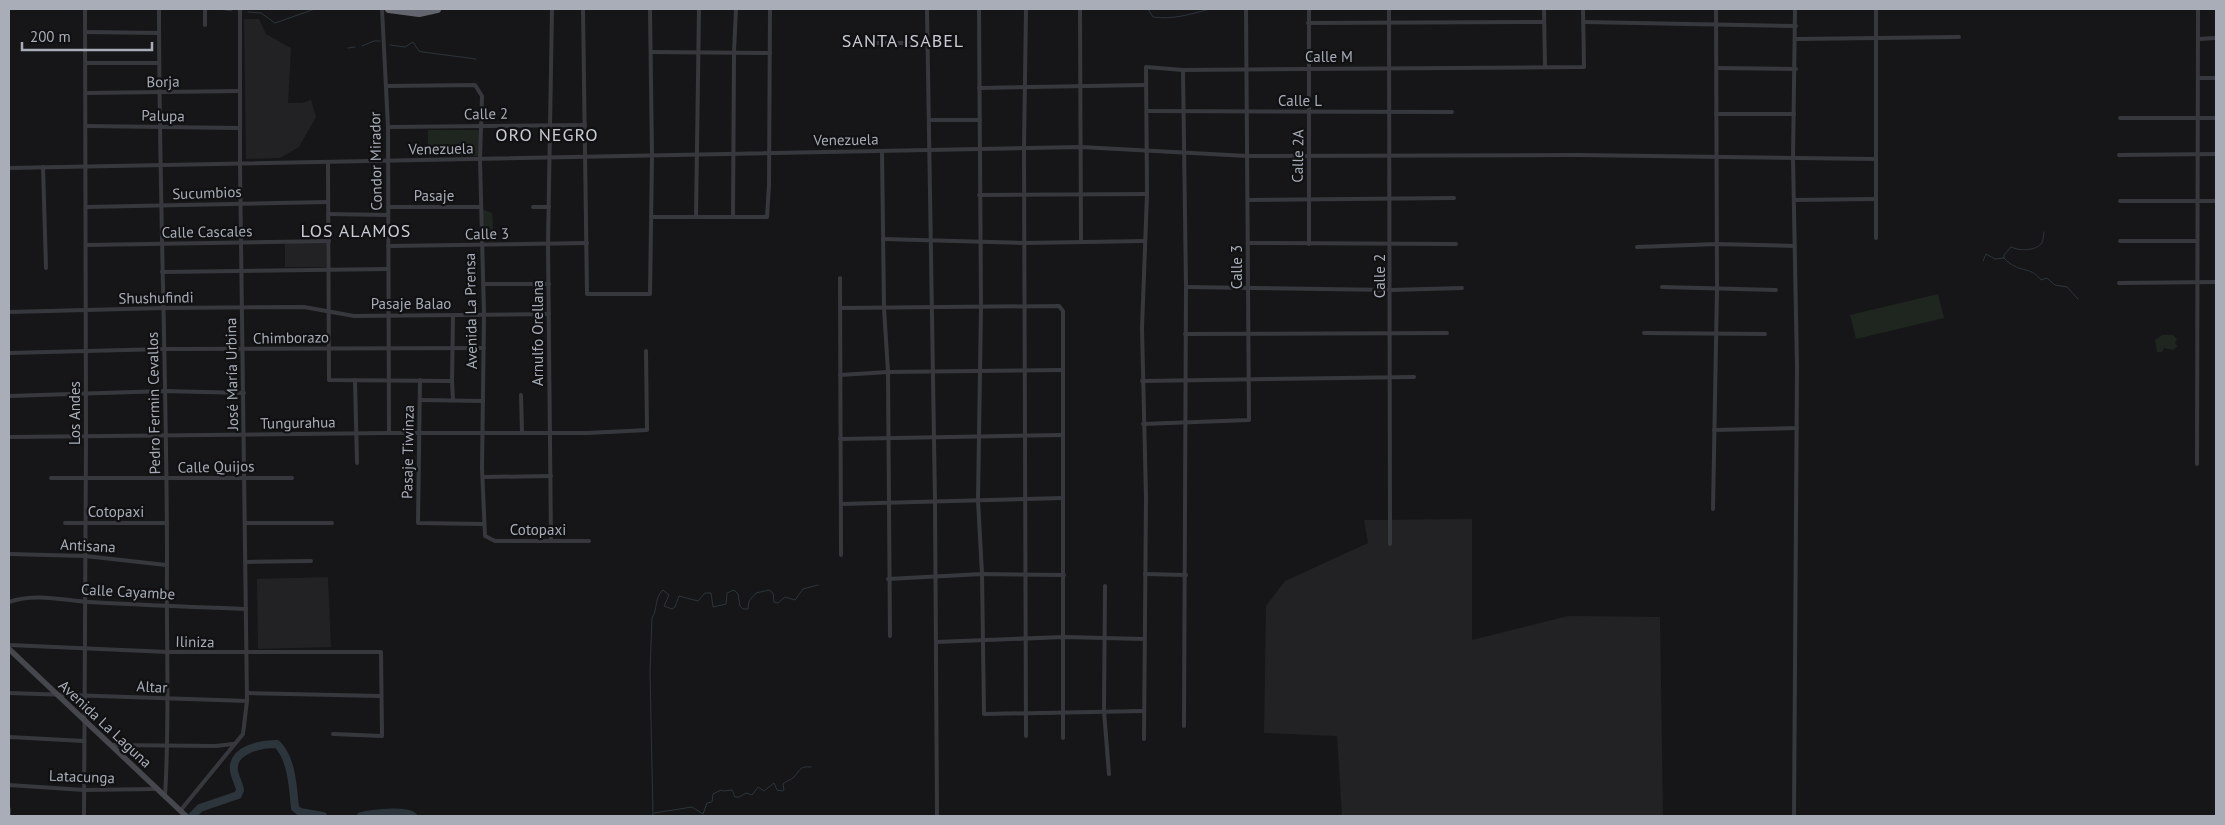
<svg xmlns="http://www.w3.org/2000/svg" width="2225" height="825" font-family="'PT Sans',sans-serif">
<rect width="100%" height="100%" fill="#161618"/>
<!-- built -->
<g fill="#222225">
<path d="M244 19H259L266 34 291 48 288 103H302L311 100 316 117 299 147 280 158 246 159Z"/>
<rect x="285" y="243" width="41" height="24"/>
<path d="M1472 519V640L1568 616 1660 617 1663 816H1342L1337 736 1264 733 1266 606 1285 581 1368 543 1364 520Z"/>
<path d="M328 577 331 647 258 649 257 579Z"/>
</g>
<!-- green -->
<g fill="#1e261f">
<rect x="428" y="130" width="51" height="26"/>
<path d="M482 209 492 213 494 242 485 241Z"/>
<path d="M1938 294 1944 318 1856 339 1850 315Z"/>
<path d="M2162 335H2173L2177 339 2175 343 2178 346 2173 350 2164 348 2162 352H2157L2155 340Z"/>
</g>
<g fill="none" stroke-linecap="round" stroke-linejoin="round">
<!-- stream -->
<g stroke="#2c353c" stroke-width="1">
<path d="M220 9 232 11"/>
<path d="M1148 9 1153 17C1173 20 1191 14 1210 9"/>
<path d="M248 12 261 13 275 23 315 9"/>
<path d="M390 45 405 47 413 42 419 51 423 52 476 59"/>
<path d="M362 46 374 41H380"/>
<path d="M348 48 355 47"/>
<path d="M2004 258C2018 274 2030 265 2041 280L2047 278 2055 285 2067 287 2078 299"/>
<path d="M1983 261 1986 254 1995 259 2004 258V255L2011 247C2019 251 2035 251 2041 244 2044 241 2043 236 2044 232"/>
<path d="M654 813 692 807 703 814 707 803 712 802 713 794 721 790 723 791 732 790 735 797H739L746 793 752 795 758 787 764 791 774 783 777 790 782 791 784 790 783 784C786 781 791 780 794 777 801 769 800 766 811 767"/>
<path d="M653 816 650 672 652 618C658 609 654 598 663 590L669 595 664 606 672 609 675 607 679 596 698 601 705 593H711L713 607 726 604 727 593 734 590 738 594 740 606 743 609H748L749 601 756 593 769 590 773 593 774 602 778 603 785 597 795 600 803 589 818 585"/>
<path d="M776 816H779"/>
</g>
<!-- river -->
<g stroke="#2c353c" stroke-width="8">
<path d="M192 816 200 808 238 795 240 790C239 783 235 778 234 771 231 749 262 744 277 744 292 759 293 788 295 808L300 812 323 816"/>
<path d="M361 816C372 813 404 810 413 816"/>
</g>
<!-- street -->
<g stroke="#37383d" stroke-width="4">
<path d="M159 9C159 194 167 378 167 563 166 641 170 718 165 796"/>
<path d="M205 9V25"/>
<path d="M382 9 388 127 389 433"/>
<path d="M583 9 587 294H650L652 156 650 9"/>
<path d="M927 9 935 501 937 816"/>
<path d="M979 9 981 307 978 500 982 574 984 714 1143 711"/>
<path d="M1026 9 1024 147 1026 736"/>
<path d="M1080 9 1081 242"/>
<path d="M1309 9V244"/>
<path d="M1389 9 1390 544"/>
<path d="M1544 9 1545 67"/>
<path d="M1584 22 1796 26"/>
<path d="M1308 23 1544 22"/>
<path d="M85 32 159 33"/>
<path d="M1796 39 1959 37"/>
<path d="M2198 39 2216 38"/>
<path d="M873 43H927"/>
<path d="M651 52 770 53"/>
<path d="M86 63H159"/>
<path d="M1717 68 1796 69"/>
<path d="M1183 70 1186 287 1184 726"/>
<path d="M2198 78H2216"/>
<path d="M386 86 475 85 482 96 480 160 484 314 482 468 485 536 495 541H589"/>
<path d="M979 88 1145 85"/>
<path d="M86 93 240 91"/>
<path d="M1147 111 1452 112"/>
<path d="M1716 114H1794"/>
<path d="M2120 118H2216"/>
<path d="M929 120H980"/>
<path d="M87 126 240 128"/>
<path d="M388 127 585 125"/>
<path d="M882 151 884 308 888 372 890 636"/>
<path d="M2119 155 2216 154"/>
<path d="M328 162 329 380 452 381"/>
<path d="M43 167 46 268"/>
<path d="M9 168 1081 147 1247 156 1578 155 1876 159"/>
<path d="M979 195 1147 194"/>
<path d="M1249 200 1454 198"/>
<path d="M1794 200 1875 199"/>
<path d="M2120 201H2216"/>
<path d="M86 207 328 202"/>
<path d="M388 207H481"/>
<path d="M533 207H549"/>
<path d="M328 214 388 215"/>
<path d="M651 217H767L769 185 770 9"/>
<path d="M696 217 699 9"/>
<path d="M733 217 734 52 736 9"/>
<path d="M1876 238V9"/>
<path d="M883 239 1024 243 1145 241"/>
<path d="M2120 241H2197"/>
<path d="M1248 243 1456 244"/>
<path d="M86 245 329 241"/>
<path d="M388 246 587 243"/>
<path d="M1637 247 1717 244 1795 246"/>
<path d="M162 272 388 269"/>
<path d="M840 278 841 555"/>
<path d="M2119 283 2216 282"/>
<path d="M483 284H549"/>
<path d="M1186 287 1391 290 1462 288"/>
<path d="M1662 287 1776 290"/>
<path d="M840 308 1059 306 1063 311V738"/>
<path d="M9 312 164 308 304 307 354 316 549 314"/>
<path d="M453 315 452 381 453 400"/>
<path d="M1644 333 1765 334"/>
<path d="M1185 334 1447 333"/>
<path d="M9 353 164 349 484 348"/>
<path d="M840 375 888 372 1062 370"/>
<path d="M355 380 357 463"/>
<path d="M420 380 418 523 483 524"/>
<path d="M1142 381 1414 377"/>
<path d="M521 395 522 432"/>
<path d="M9 396 165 391 244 393"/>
<path d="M420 400 483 401"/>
<path d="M1143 424 1249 420 1246 9"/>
<path d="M1714 430 1797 428"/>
<path d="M9 437 389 433H588L647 430 646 351"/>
<path d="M840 439 1063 435"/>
<path d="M2197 464 2198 9"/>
<path d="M483 477 551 476"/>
<path d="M51 478H292"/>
<path d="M841 504 1063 498"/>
<path d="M1713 509 1717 288 1716 9"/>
<path d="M65 523H167"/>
<path d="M245 523H332"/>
<path d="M551 541 548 244 552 9"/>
<path d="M9 554 85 556 166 565"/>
<path d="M245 562 311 561"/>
<path d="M1145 574 1186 575"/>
<path d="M888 579 982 574 1064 575"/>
<path d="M1105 586 1104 711 1109 774"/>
<path d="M9 602C35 593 62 600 89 602 141 605 194 607 246 609"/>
<path d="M936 642 1064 637 1144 639"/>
<path d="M9 645 168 652H381L382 736 333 734"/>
<path d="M9 693 247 701"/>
<path d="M247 693 380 696"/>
<path d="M9 737 84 741"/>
<path d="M1144 739 1146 498 1142 328 1147 194 1146 67 1183 70 1584 67 1583 9"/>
<path d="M111 745 216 746 233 744"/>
<path d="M9 785 84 790 156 789"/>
<path d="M9 809V816"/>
<path d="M180 811 243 734 247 701 240 165V9"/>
<path d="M84 816 86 436 85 9"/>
<path d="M1794 816 1797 367 1793 158 1795 9"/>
</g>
<!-- secondary -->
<path stroke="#45474d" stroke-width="5.5" d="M9 649 186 816"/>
<!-- highway -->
<path stroke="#63666e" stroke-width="8" d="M389 9 419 13 437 9"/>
</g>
<g text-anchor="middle" stroke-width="4.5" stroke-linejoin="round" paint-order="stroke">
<!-- street labels -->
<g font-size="15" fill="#a8adb8" stroke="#111113">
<text x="1329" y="62">Calle M</text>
<text transform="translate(163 82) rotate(-1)" y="5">Borja</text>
<text x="1300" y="106">Calle L</text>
<text transform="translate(486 114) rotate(-1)" y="5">Calle 2</text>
<text transform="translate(163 116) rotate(1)" y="5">Palupa</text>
<text transform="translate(846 140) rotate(-1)" y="5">Venezuela</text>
<text transform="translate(441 149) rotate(-1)" y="5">Venezuela</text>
<text transform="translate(1298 156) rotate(-89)" y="5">Calle 2A</text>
<text transform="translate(376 161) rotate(-91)" y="5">Condor Mirador</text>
<text transform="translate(207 193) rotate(-2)" y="5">Sucumbios</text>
<text x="434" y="201">Pasaje</text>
<text transform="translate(207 232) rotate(-1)" y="5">Calle Cascales</text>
<text transform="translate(487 234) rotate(-1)" y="5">Calle 3</text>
<text transform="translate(1237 267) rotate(-90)" y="5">Calle 3</text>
<text transform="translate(1380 276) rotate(-90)" y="5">Calle 2</text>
<text transform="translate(156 298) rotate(-1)" y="5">Shushufindi</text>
<text x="411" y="309">Pasaje Balao</text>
<text transform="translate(471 311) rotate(-91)" y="5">Avenida La Prensa</text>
<text transform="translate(538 333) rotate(-90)" y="5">Arnulfo Orellana</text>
<text transform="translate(291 338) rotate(-1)" y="5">Chimborazo</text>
<text transform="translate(232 374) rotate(-91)" y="5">José María Urbina</text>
<text transform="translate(154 403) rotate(-91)" y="5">Pedro Fermin Cevallos</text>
<text transform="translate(75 413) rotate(-90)" y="5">Los Andes</text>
<text transform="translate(298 423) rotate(-1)" y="5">Tungurahua</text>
<text transform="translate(408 452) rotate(-89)" y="5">Pasaje Tiwinza</text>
<text transform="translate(216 467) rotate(-1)" y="5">Calle Quijos</text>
<text x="116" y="517">Cotopaxi</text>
<text x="538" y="535">Cotopaxi</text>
<text transform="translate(88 546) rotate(3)" y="5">Antisana</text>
<text transform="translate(128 592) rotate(3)" y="5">Calle Cayambe</text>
<text transform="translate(195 642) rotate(1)" y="5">Iliniza</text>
<text transform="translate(152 687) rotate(3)" y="5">Altar</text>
<text transform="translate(105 724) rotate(43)" y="5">Avenida La Laguna</text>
<text transform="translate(82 777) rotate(2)" y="5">Latacunga</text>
</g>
<!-- quarter labels -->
<g font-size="18" letter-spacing="1" fill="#c9ccd4" stroke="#111113">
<text x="903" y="47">SANTA ISABEL</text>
<text x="547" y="141">ORO NEGRO</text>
<text x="356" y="237">LOS ALAMOS</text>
</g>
</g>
<!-- border -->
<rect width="2225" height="825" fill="none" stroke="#a8adb8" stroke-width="20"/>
<!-- scale -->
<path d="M22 42v8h130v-8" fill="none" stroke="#a8adb8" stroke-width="2.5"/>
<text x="30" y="42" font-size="15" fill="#a8adb8" stroke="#111113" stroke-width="4" paint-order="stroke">200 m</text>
</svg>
